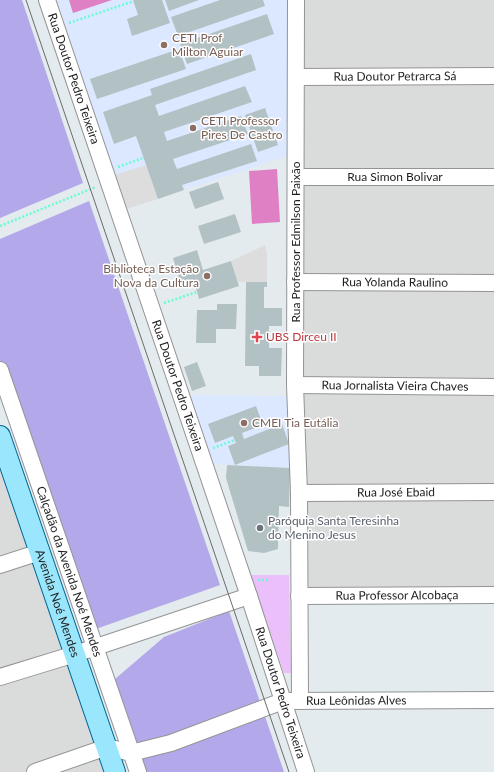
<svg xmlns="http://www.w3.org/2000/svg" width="494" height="772" font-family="Lato,sans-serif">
<rect width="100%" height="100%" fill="#e3ebef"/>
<!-- residential -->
<g fill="#dadbdb">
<path d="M296 0H494V595L299 596Z"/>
<path d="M0 436 115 772H0Z"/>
</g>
<!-- education -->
<g fill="#dce8ff">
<path d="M56 0H287L288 156 126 209Z"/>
<path d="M193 395 288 396 290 468 213 464 190 396Z"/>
</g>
<!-- grass -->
<g fill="#b3a8ea">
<path d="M0 0H22L83 183 0 218Z"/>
<path d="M89 201 220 585 93 630 0 362V239Z"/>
<path d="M229 611 284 772H147L115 679 164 637Z"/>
</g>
<!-- park -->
<path fill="#eabffa" d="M250 575H289L291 673H284Z"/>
<!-- pitch -->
<g fill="#df80c5">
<path d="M69 0H112L73 13Z"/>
<path d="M277 169 280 222 252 224 249 171Z"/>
</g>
<!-- parking -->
<g fill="#ddd">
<path d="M146 165 158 199 126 209 114 175Z"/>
<path d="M265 245 267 254V282H238L231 261Z"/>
</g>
<!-- building -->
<g fill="#b2c1c3">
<path d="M133 0H162L170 23 132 36 127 19 138 15Z"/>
<path d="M165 0H199L169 11Z"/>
<path d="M220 0H263L265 6 178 36 171 17Z"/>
<path d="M267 14 274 34 187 64 180 44Z"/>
<path d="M179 49 186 69 97 99 90 79Z"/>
<path d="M251 54 256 70 155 105 159 116 245 86 252 102 164 132 167 141 241 116 248 134 173 159 177 169 251 144 257 161 182 185 184 190 158 199 136 136 114 144 103 112 152 95 150 89Z"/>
<path d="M265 108 278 145 258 152 245 115Z"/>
<path d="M218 182 224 199 195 209 189 192Z"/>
<path d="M235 214 241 232 204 244 198 226Z"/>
<path d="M197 250 203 270 231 261 239 286 199 299 195 284 182 288 173 258Z"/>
<path d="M246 282H267V287H264V308H282V326H269V348H282L281 376H259V366H245Z"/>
<path d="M217 304H237L236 329H216V343H196L197 310H217Z"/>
<path d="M197 362 206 386 192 391 184 367Z"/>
<path d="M256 406 263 425 242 433 244 439 282 424 289 444 235 465 228 446 236 443 233 436 215 443 208 424Z"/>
<path d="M227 465 290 468 289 507 279 506 278 549 264 553 248 551 226 478Z"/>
</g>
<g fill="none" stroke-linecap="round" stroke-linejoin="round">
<defs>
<g id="minor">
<path id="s1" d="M47 0 249 596 306 772"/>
<path d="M296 0 295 385 299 493 300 701"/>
<path id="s2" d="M297 77 494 76"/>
<path id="s3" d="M296 177H494"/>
<path id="s4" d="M295 282 494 283"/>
<path id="s5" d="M0 370 138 772"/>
<path id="s6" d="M295 385 494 387"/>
<path id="s7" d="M299 493 494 492"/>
<path d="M0 565 40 552"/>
<path id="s8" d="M299 596 494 595"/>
<path d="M0 677 75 654 249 596"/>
<path id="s9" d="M35 772 107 747 131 753 171 743 283 701 494 700"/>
</g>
<g id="major">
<path id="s10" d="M0 436 115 772"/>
</g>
</defs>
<!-- minor casing -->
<use href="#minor" stroke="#949494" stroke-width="18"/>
<!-- major casing -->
<use href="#major" stroke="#006597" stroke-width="22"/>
<!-- path -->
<g stroke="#68fbd8" stroke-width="2.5" stroke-dasharray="2 2" stroke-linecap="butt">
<path d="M69 23 134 1"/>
<path d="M118 167 143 158"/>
<path d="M0 226 96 187"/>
<path d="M164 303 197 292"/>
<path d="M213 448 235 440"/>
<path d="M258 580H270"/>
</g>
<!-- minor -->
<use href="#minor" stroke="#fff" stroke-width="16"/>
<!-- major -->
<use href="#major" stroke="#9ae6fc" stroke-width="20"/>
<!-- tram -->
<path stroke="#6b6b6b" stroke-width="1" d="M26 0 289 772"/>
</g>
<!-- markers -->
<g fill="#8d6e63" stroke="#fff" stroke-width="1.5">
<circle cx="164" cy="45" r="4"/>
<circle cx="193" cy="128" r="4"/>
<circle cx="207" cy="276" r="4"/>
<circle cx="244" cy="423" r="4"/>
</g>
<path fill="#e0444e" stroke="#fff" stroke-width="1.5" d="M255 331h4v4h4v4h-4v4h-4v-4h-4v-4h4z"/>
<circle fill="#6b7280" stroke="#fff" stroke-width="1.5" cx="260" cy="528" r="4"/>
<g text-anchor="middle" stroke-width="3" stroke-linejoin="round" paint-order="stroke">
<!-- education labels -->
<g font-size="12" fill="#785e54" stroke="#fff" text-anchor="start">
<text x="172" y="42">CETI Prof<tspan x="172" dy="14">Milton Aguiar</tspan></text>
<text x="201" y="125">CETI Professor<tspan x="201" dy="14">Pires De Castro</tspan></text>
<text x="199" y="273" text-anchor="end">Biblioteca Estação<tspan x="199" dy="14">Nova da Cultura</tspan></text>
<text x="252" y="427">CMEI Tia Eutália</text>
</g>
<!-- street labels -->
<g font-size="12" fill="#1d1d1d" stroke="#fff">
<text dy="4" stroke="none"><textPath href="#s2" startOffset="98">Rua Doutor Petrarca Sá</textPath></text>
<text dy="4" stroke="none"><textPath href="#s1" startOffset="83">Rua Doutor Pedro Teixeira</textPath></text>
<text dy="4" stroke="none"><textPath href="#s3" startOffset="99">Rua Simon Bolivar</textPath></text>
<text transform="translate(296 242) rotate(-90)" y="4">Rua Professor Edmilson Paixão</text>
<text dy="4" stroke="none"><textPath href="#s4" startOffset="100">Rua Yolanda Raulino</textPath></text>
<text dy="4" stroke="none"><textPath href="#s1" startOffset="407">Rua Doutor Pedro Teixeira</textPath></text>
<text dy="4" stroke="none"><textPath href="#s6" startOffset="100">Rua Jornalista Vieira Chaves</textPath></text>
<text dy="4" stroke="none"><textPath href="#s7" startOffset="97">Rua José Ebaid</textPath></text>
<text dy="4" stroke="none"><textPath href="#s5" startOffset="213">Calçadão da Avenida Noé Mendes</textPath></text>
<text dy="4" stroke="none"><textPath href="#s8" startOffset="98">Rua Professor Alcobaça</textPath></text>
<text dy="4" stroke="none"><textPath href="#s10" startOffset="177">Avenida Noé Mendes</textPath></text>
<text dy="4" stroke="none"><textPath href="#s1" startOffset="731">Rua Doutor Pedro Teixeira</textPath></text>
<text dy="4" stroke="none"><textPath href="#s9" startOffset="335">Rua Leônidas Alves</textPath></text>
</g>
<!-- health labels -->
<g font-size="12" fill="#be3a42" stroke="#fff" text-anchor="start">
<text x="266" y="341">UBS Dirceu II</text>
</g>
<!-- worship labels -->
<g font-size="12" fill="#5b616d" stroke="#fff" text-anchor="start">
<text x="268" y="525">Paróquia Santa Teresinha<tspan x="268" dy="14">do Menino Jesus</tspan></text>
</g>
</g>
</svg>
